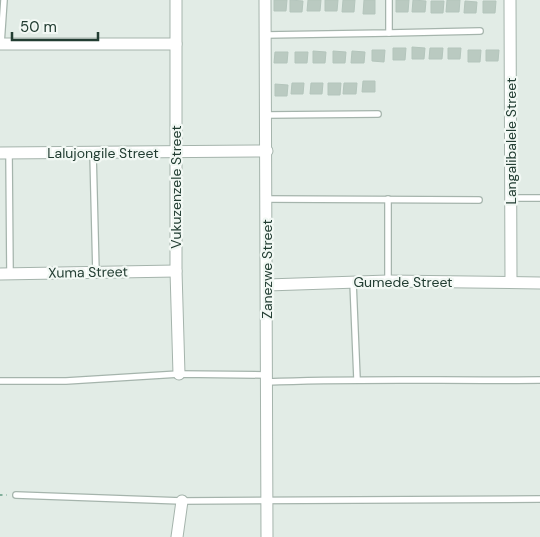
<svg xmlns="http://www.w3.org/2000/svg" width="540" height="537" font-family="'DM Sans',sans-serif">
<rect width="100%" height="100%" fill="#e2ece6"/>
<!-- building -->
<g fill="#bacac1" stroke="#b4c5bc">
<path d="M274 0H287L286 11H274Z"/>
<path d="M290 0 303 1 302 12H290Z"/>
<path d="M308 0H321L320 11H307Z"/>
<path d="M325 0H338L337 11H325Z"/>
<path d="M343 0H355L354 12H342Z"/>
<path d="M364 0H375V14H363Z"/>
<path d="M396 0H409L408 12H396Z"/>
<path d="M413 0 426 1 425 12H412Z"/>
<path d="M447 0H460L459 12H446Z"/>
<path d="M431 1H444L443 13H431Z"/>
<path d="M465 1 477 2 476 13H464Z"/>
<path d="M483 1H496L495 13H483Z"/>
<path d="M412 47 425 48 424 59H412Z"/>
<path d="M393 48H406L405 60H393Z"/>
<path d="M430 48H443L442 59H429Z"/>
<path d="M448 48H461L460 59H448Z"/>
<path d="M372 50H385L384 62 372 61Z"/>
<path d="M468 50H481L480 62H468Z"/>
<path d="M486 50H499L498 61H486Z"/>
<path d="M313 51 326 52 325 63H313Z"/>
<path d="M333 51 346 52 345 63H333Z"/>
<path d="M352 51 365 52 364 63H351Z"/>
<path d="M275 52H288L287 63H274Z"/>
<path d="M295 52H308L307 63H295Z"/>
<path d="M363 81H375V92H362Z"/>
<path d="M292 83H304L303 94H291Z"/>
<path d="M311 83H323L322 94H310Z"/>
<path d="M328 83H341L340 95H328Z"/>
<path d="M344 83H357L356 94H343Z"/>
<path d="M275 84 288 85 287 96H275Z"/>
</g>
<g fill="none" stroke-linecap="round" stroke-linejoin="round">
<defs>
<g id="lane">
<path d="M389 33 480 31"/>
<path d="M265 35 389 33V0"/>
<path d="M1 44 4 0"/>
<path d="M267 115 378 114"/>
<path d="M9 153 10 273"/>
<path d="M93 153 96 273"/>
<path d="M511 198H540"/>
<path d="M266 199 479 200"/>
<path d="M388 281V199"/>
<path d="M353 282 357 379"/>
<path d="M0 381H66L179 374 267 375"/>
<path d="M267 382C358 378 449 381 540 380"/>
<path d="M16 495 182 501 540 499"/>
</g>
<g id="street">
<path d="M176 0V271L179 374"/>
<path d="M265 0 267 537"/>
<path d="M510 0 511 282"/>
<path d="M0 44H176"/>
<path d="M0 153 267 151"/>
<path d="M0 274 176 271"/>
<path d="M267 285 388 281 540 283"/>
<path d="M177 537 182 501"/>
</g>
</defs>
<!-- lane casing -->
<use href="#lane" stroke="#a5b4ac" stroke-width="8"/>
<!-- street casing -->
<use href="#street" stroke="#a5b4ac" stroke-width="13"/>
<!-- path -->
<path stroke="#82af9b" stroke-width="2" stroke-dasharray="2.5 4" stroke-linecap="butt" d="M0 495H7"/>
<!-- lane -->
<use href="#lane" stroke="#fff" stroke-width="5.5"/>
<!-- street -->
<use href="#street" stroke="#fff" stroke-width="11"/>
</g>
<g text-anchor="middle" stroke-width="4.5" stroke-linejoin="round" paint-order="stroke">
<!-- street labels -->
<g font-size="14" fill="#223d32" stroke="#f2f8f4">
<text transform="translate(511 141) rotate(-90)" y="5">Langalibalele Street</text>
<text x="103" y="158">Lalujongile Street</text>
<text transform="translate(176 187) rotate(-90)" y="5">Vukuzenzele Street</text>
<text transform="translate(267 269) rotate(-90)" y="5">Zanezwe Street</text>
<text transform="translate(88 272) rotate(-1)" y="5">Xuma Street</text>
<text x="403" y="287">Gumede Street</text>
</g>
</g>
<!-- scale -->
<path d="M12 32v8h86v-8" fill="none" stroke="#223d32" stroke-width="2.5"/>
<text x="20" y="32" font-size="15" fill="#223d32" stroke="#f2f8f4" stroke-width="4" paint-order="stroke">50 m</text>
</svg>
